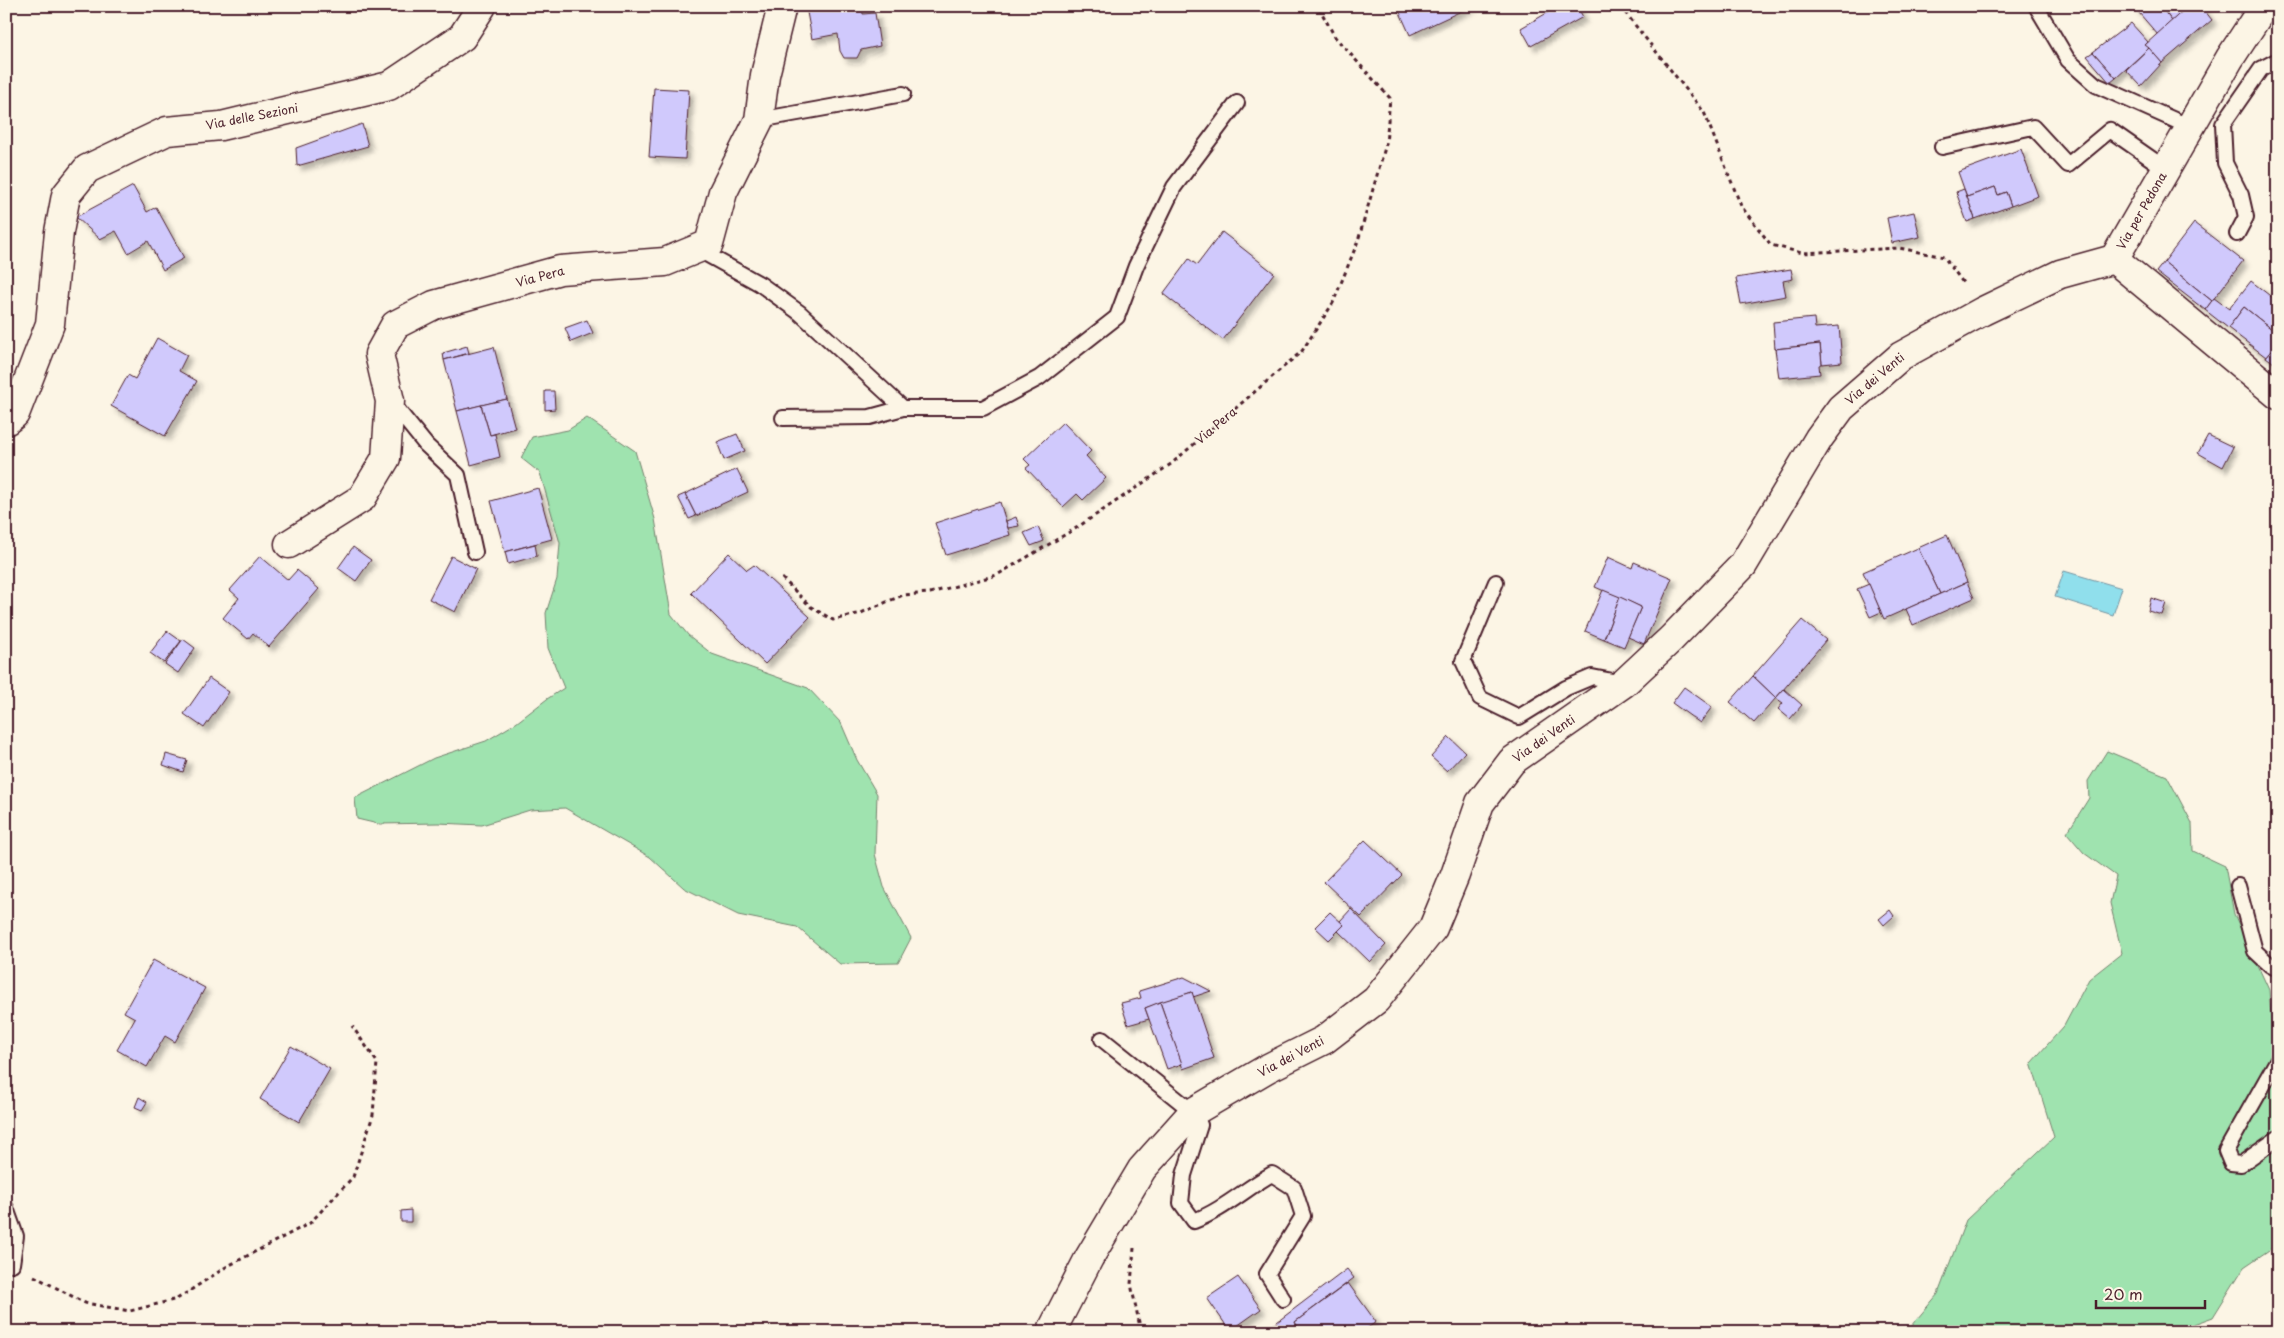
<svg xmlns="http://www.w3.org/2000/svg" width="2284" height="1338" font-family="'Playpen Sans',sans-serif">
<defs>
<filter id="shadow"><feDropShadow dx="4.5" dy="4.5" stdDeviation="2.5" flood-color="#0004"/></filter>
</defs>
<rect width="100%" height="100%" fill="#fcf5e5"/>
<filter id="ink" filterUnits="userSpaceOnUse"><feTurbulence type="fractalNoise" baseFrequency=".02" numOctaves="2"/><feDisplacementMap in="SourceGraphic" scale="10" xChannelSelector="R" yChannelSelector="G"/><feConvolveMatrix kernelMatrix="1 2 1 2 8 2 1 2 1" color-interpolation-filters="sRGB"/></filter>
<g filter="url(#ink)">
<!-- green -->
<g fill="#9fe3af" stroke="#74816d">
<path d="M587 418 635 451 655 519 671 614 688 635 712 654 808 688 841 723 857 760 877 794 875 854 884 887 911 938 898 963 840 964 797 927 738 915 684 888 650 857 565 808 530 810 482 825 438 823 378 824 357 819 355 798 434 758 486 741 516 723 547 699 564 688 548 648 546 613 557 579 560 543 540 473 521 458 532 437 568 430Z"/>
<path d="M2107 751 2167 776 2192 823 2193 851 2225 866 2234 914 2269 990 2273 1042 2278 1043V1244L2244 1267 2213 1317 2171 1332H1906L1938 1294 1966 1220 2054 1137 2031 1063 2064 1026 2089 979 2122 953 2110 903 2116 876 2084 853 2067 833 2089 798 2088 781Z"/>
</g>
<!-- water -->
<path fill="#90dfec" stroke="#74929f" d="M2064 571 2122 588 2113 615 2055 597Z"/>
<!-- building -->
<g fill="#d0c9fc" stroke="#4a1f2b" filter="url(#shadow)">
<path d="M813 6H862L863 14 875 13 880 46 861 50 857 58H844L840 51 838 34 812 39 806 7Z"/>
<path d="M1397 6H1472L1410 35Z"/>
<path d="M1559 6H1577L1583 17 1531 46 1521 28Z"/>
<path d="M2133 6H2160L2172 21 2158 35Z"/>
<path d="M2163 6H2188L2172 21 2162 8Z"/>
<path d="M2188 6H2201L2212 20 2162 63 2145 45Z"/>
<path d="M2131 23 2148 42 2145 45 2149 48 2116 78 2093 52Z"/>
<path d="M2149 48 2162 63 2141 86 2126 70Z"/>
<path d="M2093 52 2116 78 2110 83 2087 56Z"/>
<path d="M654 88 689 90 685 159 649 157Z"/>
<path d="M362 124 368 146 297 166 296 148Z"/>
<path d="M2021 149 2038 196 2011 206 2006 192 1998 195 1995 187 1967 197 1958 172Z"/>
<path d="M133 186 147 212 156 207 184 258 163 270 148 241 128 253 116 231 100 239 76 217Z"/>
<path d="M1995 187 1998 195 2006 192 2011 206 1975 219 1967 197Z"/>
<path d="M1964 189 1975 219 1967 222 1956 192Z"/>
<path d="M1914 212 1920 237 1892 243 1887 218Z"/>
<path d="M2194 223 2243 261 2212 301 2164 262Z"/>
<path d="M1222 232 1274 273 1223 340 1163 294 1189 259 1197 265Z"/>
<path d="M2164 262 2212 301 2205 310 2156 272Z"/>
<path d="M1791 269 1793 279 1783 281 1786 296 1741 304 1736 278Z"/>
<path d="M2251 281 2278 302V334L2244 307 2228 328 2205 310 2214 298 2229 309Z"/>
<path d="M2244 307 2278 334V342L2266 357 2228 328Z"/>
<path d="M1814 318 1815 328 1839 326 1842 362 1822 364 1820 344 1775 349 1773 322Z"/>
<path d="M587 320 593 333 571 342 565 328Z"/>
<path d="M157 338 187 355 179 371 197 381 165 436 111 406 128 375 135 379Z"/>
<path d="M2278 342V366L2266 357Z"/>
<path d="M1820 344 1822 364 1819 365 1820 374 1779 378 1775 349Z"/>
<path d="M467 346 469 353 444 360 443 353Z"/>
<path d="M494 347 507 399 457 411 444 360Z"/>
<path d="M545 391H554L555 409 545 410Z"/>
<path d="M507 399 515 428 490 435 481 405Z"/>
<path d="M481 405 490 435 495 434 500 457 471 465 457 411Z"/>
<path d="M1063 422 1091 451 1086 456 1106 478 1083 500 1077 494 1063 507 1026 468 1030 465 1024 459Z"/>
<path d="M737 434 745 451 724 460 717 442Z"/>
<path d="M2208 435 2233 447 2223 467 2198 453Z"/>
<path d="M737 469 748 492 696 516 685 494Z"/>
<path d="M538 488 552 539 505 552 491 501Z"/>
<path d="M685 494 696 516 689 519 678 497Z"/>
<path d="M1000 502 1010 535 946 555 935 523Z"/>
<path d="M1016 517 1019 526 1008 528 1006 521Z"/>
<path d="M1038 527 1044 541 1031 546 1024 533Z"/>
<path d="M1947 535 1967 582 1940 594 1918 548Z"/>
<path d="M535 544 537 556 508 564 505 552Z"/>
<path d="M353 547 371 560 356 581 338 568Z"/>
<path d="M1918 548 1940 594 1884 619 1863 572Z"/>
<path d="M729 553 747 570 754 565 810 617 765 664 691 593Z"/>
<path d="M260 556 288 580 297 570 319 589 269 647 253 633 248 639 223 618 239 598 230 590Z"/>
<path d="M451 556 476 569 455 612 429 599Z"/>
<path d="M1608 557 1632 568 1634 562 1672 578 1644 644 1628 637 1641 607 1595 587Z"/>
<path d="M1967 582 1974 598 1913 625 1906 609Z"/>
<path d="M1869 584 1881 612 1870 617 1857 589Z"/>
<path d="M1603 590 1620 597 1604 639 1585 631Z"/>
<path d="M1620 597 1641 607 1624 647 1604 639Z"/>
<path d="M2151 598 2166 603 2162 615 2148 611Z"/>
<path d="M1802 620 1826 640 1776 698 1753 676Z"/>
<path d="M167 631 181 641 164 663 150 653Z"/>
<path d="M183 639 195 648 178 673 165 664Z"/>
<path d="M1753 676 1776 698 1754 723 1730 702Z"/>
<path d="M209 678 229 692 204 728 184 714Z"/>
<path d="M1684 687 1712 707 1700 723 1672 703Z"/>
<path d="M1784 689 1802 705 1790 719 1778 709 1783 703 1776 698Z"/>
<path d="M1449 737 1465 752 1447 771 1431 757Z"/>
<path d="M166 754 187 760 183 772 163 765Z"/>
<path d="M1365 840 1402 875 1361 917 1324 882Z"/>
<path d="M1351 909 1386 945 1370 962 1338 931 1344 925 1340 921Z"/>
<path d="M1890 910 1894 916 1884 925 1879 919Z"/>
<path d="M1330 912 1344 925 1329 940 1315 927Z"/>
<path d="M153 960 205 988 175 1042 165 1036 147 1067 117 1050 135 1018 124 1012Z"/>
<path d="M1184 977 1211 991 1193 997 1192 992 1145 1008 1149 1019 1128 1025 1121 1003 1141 998 1139 991Z"/>
<path d="M1192 992 1214 1058 1183 1069 1160 1002Z"/>
<path d="M1160 1002 1182 1064 1167 1069 1145 1008Z"/>
<path d="M291 1046 330 1069 299 1122 260 1099Z"/>
<path d="M139 1097 147 1102 142 1110 135 1107Z"/>
<path d="M411 1210V1222H401V1211Z"/>
<path d="M1347 1269 1354 1278 1295 1322 1301 1332H1277L1273 1325Z"/>
<path d="M1238 1277 1261 1309 1230 1331 1207 1298Z"/>
<path d="M1348 1283 1376 1322 1362 1332H1301L1295 1322Z"/>
</g>
<g fill="none" stroke-linecap="round" stroke-linejoin="round">
<defs>
<g id="service">
<path d="M2036 6 2068 60 2096 85 2190 127"/>
<path d="M759 120 903 94"/>
<path d="M1942 147 2033 127 2068 165 2110 130 2166 169"/>
<path d="M2237 234 2246 217 2241 195 2225 163 2223 124 2261 69 2278 60"/>
<path d="M697 249 760 284 800 313 903 408H983L1039 378 1117 317 1136 266 1174 187 1237 103"/>
<path d="M392 403 426 445 458 475 475 552"/>
<path d="M783 418 870 417 903 408"/>
<path d="M1496 582 1463 661 1480 698 1519 717 1566 688 1592 677 1623 683"/>
<path d="M2238 886 2255 951 2270 965 2278 969"/>
<path d="M1102 1039 1193 1112 1200 1125 1184 1175 1181 1203 1194 1221C1223 1210 1245 1189 1272 1174L1294 1188 1303 1216 1267 1274 1283 1299"/>
<path d="M2278 1059 2226 1151 2231 1163 2241 1164 2278 1138"/>
<path d="M6 1208 16 1236 12 1264"/>
</g>
<g id="minor">
<path d="M289 544 362 498 386 458 390 401 379 354 395 325 434 305 560 270 665 262 709 244 723 192 759 120 765 75 782 6"/>
<path d="M1051 1332 1089 1258 1142 1169 1193 1112 1268 1068 1324 1040 1376 1000 1433 928 1455 875 1480 803 1512 761 1624 683 1671 639 1743 565 1819 438 1841 408 1901 356 1983 311 2060 274 2114 259"/>
</g>
<g id="tertiary">
<path d="M2264 6 2230 58 2114 259 2278 395"/>
<path d="M6 421 15 414 50 324 59 232 66 195 87 169 167 131 221 126 389 86 462 37 482 6"/>
</g>
</defs>
<!-- service casing -->
<use href="#service" stroke="#4a1f2b" stroke-width="18"/>
<!-- minor casing -->
<use href="#minor" stroke="#4a1f2b" stroke-width="31"/>
<!-- tertiary casing -->
<use href="#tertiary" stroke="#4a1f2b" stroke-width="31"/>
<!-- path -->
<g stroke="#4a1f2b" stroke-width="3" stroke-dasharray="4 4" stroke-linecap="butt">
<path d="M1620 6 1704 112 1741 206 1771 245 1802 253 1899 248 1944 257 1964 284"/>
<path d="M782 578 811 607 833 620 861 613 903 595 930 593 997 575 1078 527 1171 464 1302 351 1333 303 1358 241 1386 144 1390 98 1335 37 1318 6"/>
<path d="M1134 1248 1131 1284 1141 1332"/>
<path d="M34 1276 85 1303 130 1311 177 1299 226 1267 310 1223 353 1177 373 1115 377 1062 352 1026"/>
</g>
<!-- service -->
<use href="#service" stroke="#fcf5e5" stroke-width="14"/>
<!-- minor -->
<use href="#minor" stroke="#fcf5e5" stroke-width="28"/>
<!-- tertiary -->
<use href="#tertiary" stroke="#fcf5e5" stroke-width="28"/>
</g>
</g>
<g text-anchor="middle" stroke-width="4" stroke-linejoin="round" paint-order="stroke">
<!-- street labels -->
<g font-size="12" fill="#4a1f2b" stroke="#fcf5e5">
<text transform="translate(252 117) rotate(-11)" y="4">Via delle Sezioni</text>
<text transform="translate(2142 211) rotate(-60)" y="4">Via per Pedona</text>
<text transform="translate(540 277) rotate(-15)" y="4">Via Pera</text>
<text transform="translate(1875 379) rotate(-40)" y="4">Via dei Venti</text>
<text transform="translate(1216 426) rotate(-40)" y="4">Via Pera</text>
<text transform="translate(1544 739) rotate(-35)" y="4">Via dei Venti</text>
<text transform="translate(1291 1057) rotate(-28)" y="4">Via dei Venti</text>
</g>
</g>
<!-- margin -->
<rect width="2284" height="1338" fill="none" stroke="#fcf5e5" stroke-width="25"/>
<rect x="12" y="12" width="2259" height="1313" fill="none" stroke="#4a1f2b" stroke-width="2" filter="url(#ink)"/>
<!-- scale -->
<path d="M2096 1300v8h109v-8" fill="none" stroke="#4a1f2b" stroke-width="2.5"/>
<text x="2104" y="1300" font-size="15" fill="#4a1f2b" stroke="#fcf5e5" stroke-width="4" paint-order="stroke">20 m</text>
</svg>
